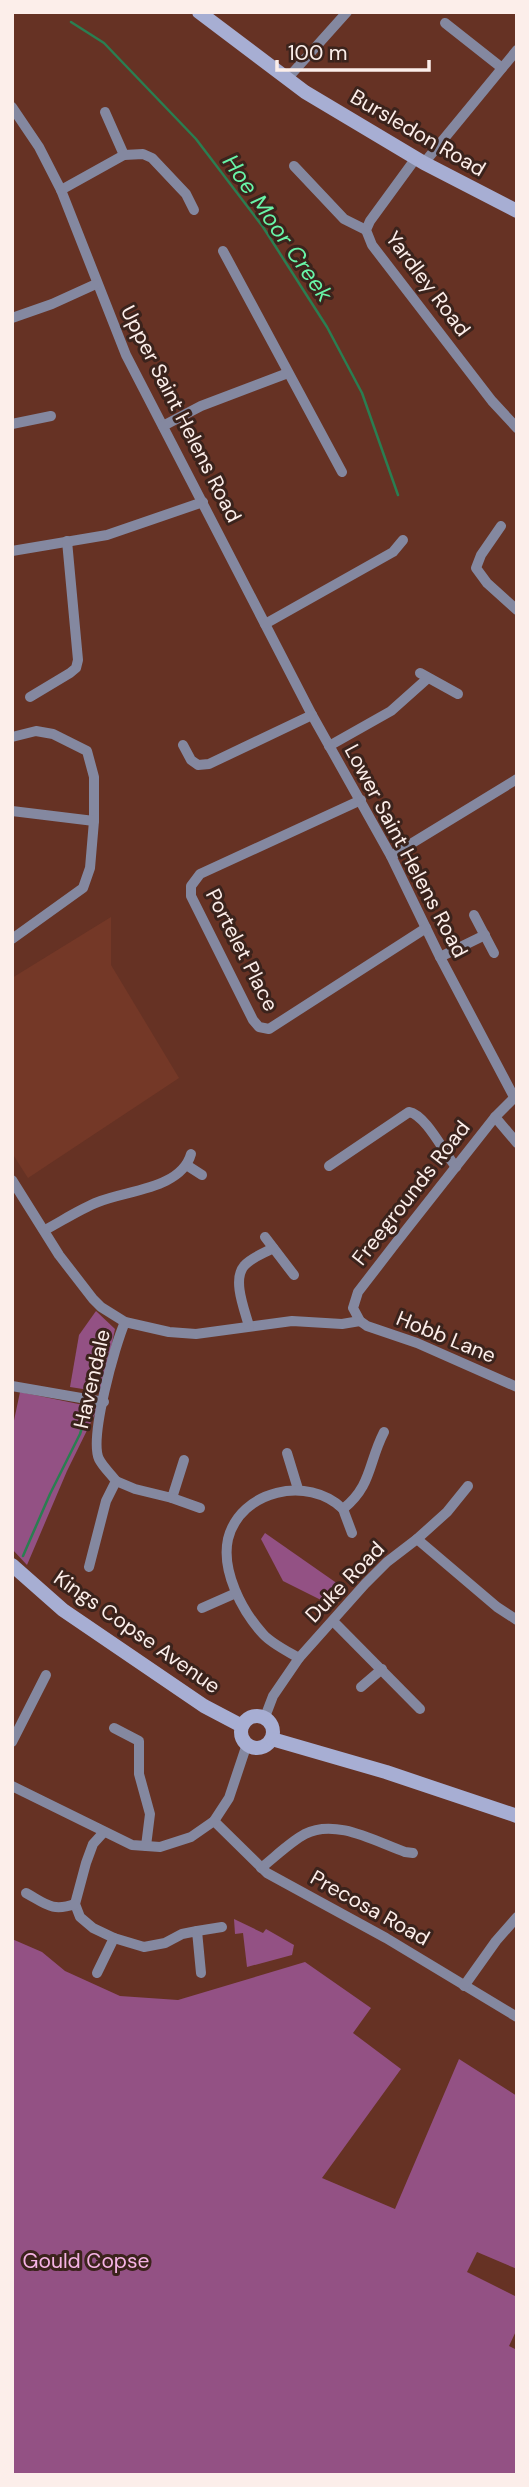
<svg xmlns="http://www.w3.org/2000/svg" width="529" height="2487" font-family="'DM Sans',sans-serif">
<rect width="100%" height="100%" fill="#663224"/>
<!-- built -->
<path fill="#743827" d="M111 917V965L179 1078 28 1178 12 1153V978Z"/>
<!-- green -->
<g fill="#935184">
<path d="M96 1311 115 1329 102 1392 70 1387 79 1335Z"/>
<path d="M20 1392 98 1408 67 1471 27 1565 12 1549V1430Z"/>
<path d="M265 1533 338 1584 325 1602 283 1581 261 1539Z"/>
<path d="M234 1919 263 1933 266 1929 294 1945 292 1955 247 1967 243 1933 235 1934Z"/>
<path d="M12 1939 42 1952 65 1971 120 1996 178 2000 305 1962 371 2008 353 2033 401 2069 322 2178 395 2209 459 2059 517 2096V2269L477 2252 467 2272 517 2297V2329L509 2346 517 2350V2475H12Z"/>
</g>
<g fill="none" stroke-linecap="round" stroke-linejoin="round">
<!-- stream -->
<g stroke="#2a7e51" stroke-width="2.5">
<path d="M71 22 104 43 196 139 263 227 327 327 362 393 398 495"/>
<path d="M90 1390 101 1333"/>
<path d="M23 1556 50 1494 80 1434 87 1412"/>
</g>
<!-- street -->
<g stroke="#8488a0" stroke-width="10">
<path d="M445 23 502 68"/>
<path d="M287 79 347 12"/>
<path d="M12 107 39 147 61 190 126 355 312 715 391 856 440 957 514 1097"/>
<path d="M105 112 124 155"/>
<path d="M416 158 370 221 366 230 372 245 492 401 517 428"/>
<path d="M424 163 517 50"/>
<path d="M294 166 344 219 366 230"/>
<path d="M61 190 124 155 143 154 152 158 186 194 194 210"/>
<path d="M223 251 342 472"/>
<path d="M12 318 52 304 96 284"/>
<path d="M12 424 51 416"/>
<path d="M163 426 201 406 288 373"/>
<path d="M501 526 481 555 476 568 487 583 517 610"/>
<path d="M12 551 107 535 203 502"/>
<path d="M265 624 393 552 403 540"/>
<path d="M420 673 458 694"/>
<path d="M30 697 70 673 76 668 78 660 67 541"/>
<path d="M12 737 36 731 53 734 87 751 94 777V821L90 868 83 888 12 939"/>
<path d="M183 745 191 760 198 765 209 764 312 715"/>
<path d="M329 746 391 711 428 678"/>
<path d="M361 800 200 874 191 886V896L253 1020 259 1027 269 1029 426 928"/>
<path d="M12 811 94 821"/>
<path d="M391 856 517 779"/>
<path d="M474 915 494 953"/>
<path d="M440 957 485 935"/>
<path d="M517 1095 495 1117 395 1244 358 1292 353 1308 360 1321 367 1326 417 1343 517 1387"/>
<path d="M495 1117 517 1143"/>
<path d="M188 1166 202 1175"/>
<path d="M329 1166 409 1112C426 1115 444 1153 456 1167"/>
<path d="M12 1180 59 1255 93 1299 101 1307 125 1322 169 1332 196 1334 292 1321 342 1324 360 1321"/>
<path d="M45 1230C62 1221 80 1209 98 1202 127 1190 181 1189 191 1154"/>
<path d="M265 1237 294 1275"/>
<path d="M249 1326C245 1311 232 1280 244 1266 250 1258 265 1253 273 1248"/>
<path d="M12 1386 104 1402"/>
<path d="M287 1453 298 1489"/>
<path d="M116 1481 135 1489 172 1498 184 1460"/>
<path d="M172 1498 200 1508"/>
<path d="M343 1509 352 1533"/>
<path d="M417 1539 497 1607 517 1620"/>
<path d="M89 1567 106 1501 116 1481C111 1474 103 1467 99 1459 89 1438 115 1345 125 1322"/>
<path d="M202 1608 236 1593"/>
<path d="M333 1621 420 1709"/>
<path d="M299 1658C287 1651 272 1644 263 1634 242 1611 221 1571 228 1539 240 1490 308 1475 343 1509 372 1486 368 1463 384 1432"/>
<path d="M361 1687 382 1669"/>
<path d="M265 1717 273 1696 299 1658 365 1584 387 1562 417 1539 447 1512 468 1486"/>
<path d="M114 1728 139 1741V1774L150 1814 146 1846"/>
<path d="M12 1742 46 1675"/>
<path d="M12 1786 132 1845 160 1847 191 1837 214 1821 229 1798 247 1744"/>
<path d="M214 1821 267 1873 386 1938 517 2017"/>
<path d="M103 1833 93 1844 86 1863 75 1904 80 1917 93 1928 114 1938 144 1947 165 1943 182 1934 197 1931 201 1973"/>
<path d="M261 1868C275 1857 290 1842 305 1834 336 1818 376 1842 405 1852L413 1853"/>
<path d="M26 1893C46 1904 52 1912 75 1904"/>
<path d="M197 1931 222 1927"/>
<path d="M97 1973 114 1938"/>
<path d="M464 1986 496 1941 517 1917"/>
</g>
<!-- secondary -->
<g stroke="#a7aed3" stroke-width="14">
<path d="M199 12 305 92 424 163 517 211"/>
<path d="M12 1565 63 1610 204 1706 242 1726"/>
<circle cx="257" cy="1732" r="16"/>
<path d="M272 1739 386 1772 517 1816"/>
</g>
</g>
<g text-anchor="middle" stroke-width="6" stroke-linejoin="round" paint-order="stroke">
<!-- street labels -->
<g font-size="21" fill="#fceeea" stroke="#3b231c">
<text transform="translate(418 133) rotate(30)" y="7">Bursledon Road</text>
<text transform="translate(428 284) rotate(53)" y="7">Yardley Road</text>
<text transform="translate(181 414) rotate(63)" y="7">Upper Saint Helens Road</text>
<text transform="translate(406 851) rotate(62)" y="7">Lower Saint Helens Road</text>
<text transform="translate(242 950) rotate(63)" y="7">Portelet Place</text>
<text transform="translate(411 1193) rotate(-52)" y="7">Freegrounds Road</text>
<text transform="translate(446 1337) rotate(22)" y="7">Hobb Lane</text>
<text transform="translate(92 1379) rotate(-77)" y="7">Havendale</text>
<text transform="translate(345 1582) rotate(-46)" y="7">Duke Road</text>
<text transform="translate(137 1632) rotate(35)" y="7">Kings Copse Avenue</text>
<text transform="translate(370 1908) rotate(29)" y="7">Precosa Road</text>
</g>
<!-- park labels -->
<g font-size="21" fill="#f5b3e4" stroke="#3b231c">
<text x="86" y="2268">Gould Copse</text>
</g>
<!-- water labels -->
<g font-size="23" font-style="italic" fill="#68f4a7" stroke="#3b231c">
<text transform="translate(278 228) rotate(55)" y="8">Hoe Moor Creek</text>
</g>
</g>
<!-- border -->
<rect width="529" height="2487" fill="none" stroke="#fceeea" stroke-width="28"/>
<!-- scale -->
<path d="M277 60v10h152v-10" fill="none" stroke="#fceeea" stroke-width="3.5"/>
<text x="288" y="60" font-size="21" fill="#fceeea" stroke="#3b231c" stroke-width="5" paint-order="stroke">100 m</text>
</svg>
